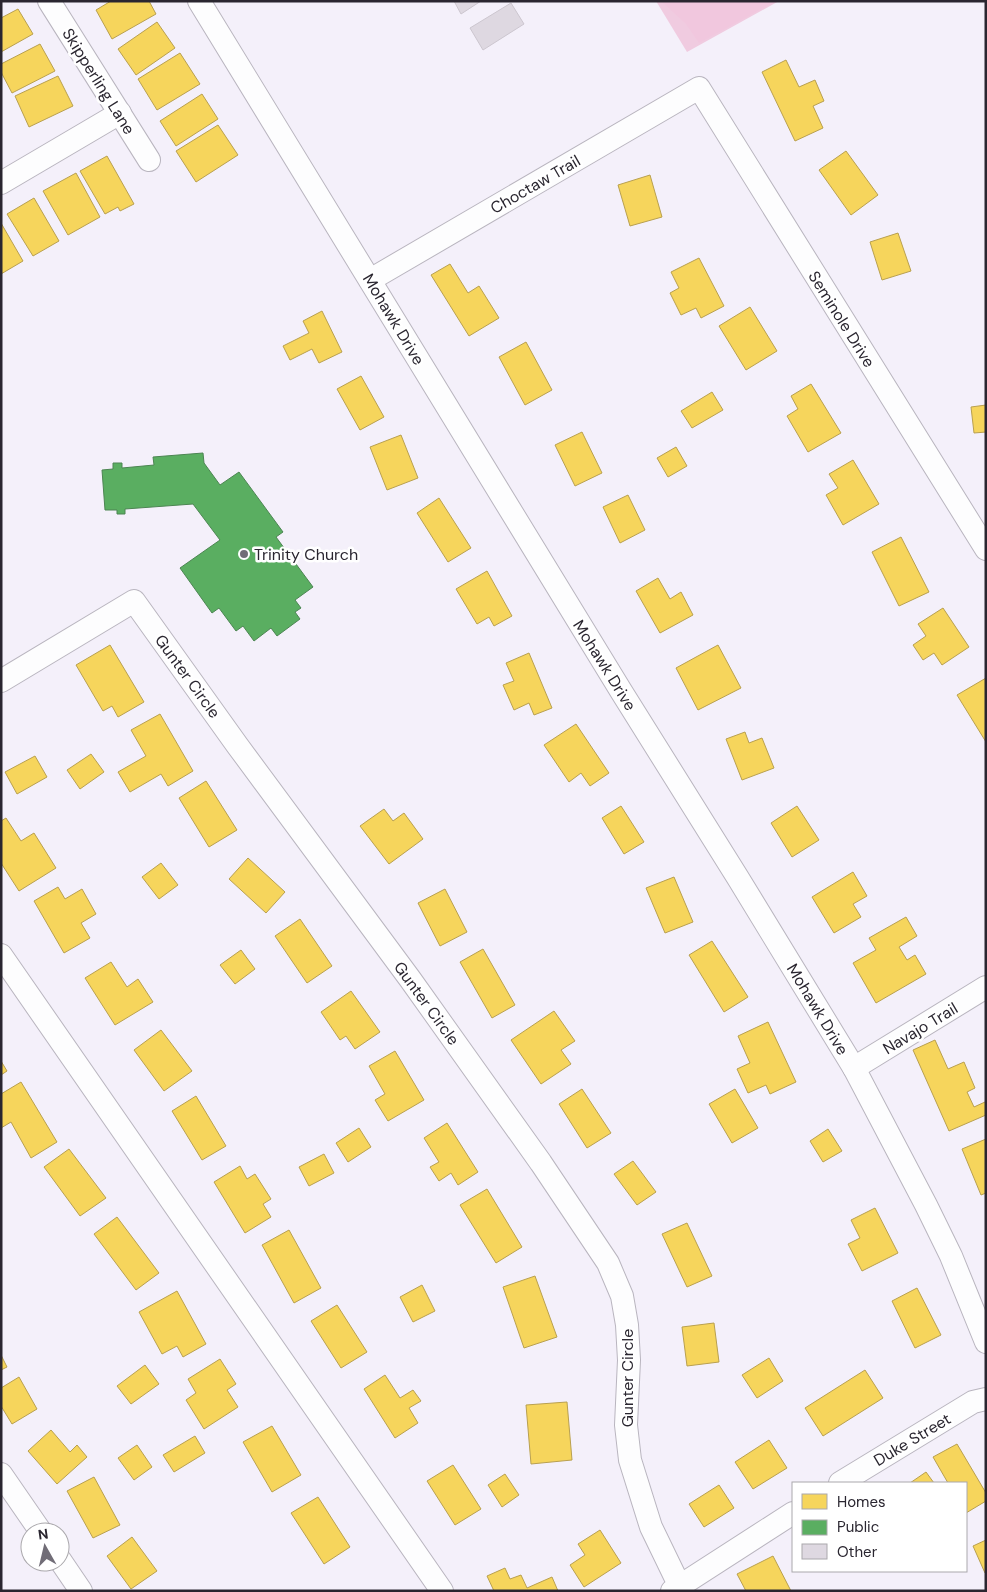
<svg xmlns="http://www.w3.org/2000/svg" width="987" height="1592" font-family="'DM Sans',sans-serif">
<rect width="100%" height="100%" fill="#f4f0fa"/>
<!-- green -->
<path fill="#f0cbe0" d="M656 1H779L687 52Z"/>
<!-- forest -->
<path fill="#f1c7de" d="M661 1H776L699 43 686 24Z"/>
<!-- homes -->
<g fill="#f6d55c" stroke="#b9a04f">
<path d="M111 1H149L156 14 112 39 96 10Z"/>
<path d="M18 9 33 34 1 52V18Z"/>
<path d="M157 22 175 48 136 75 118 49Z"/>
<path d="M40 44 55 71 12 93 1 72V64Z"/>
<path d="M180 53 200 84 157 110 138 79Z"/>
<path d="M786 60 799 87 815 80 824 101 813 106 823 128 795 141 762 72Z"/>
<path d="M58 76 73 106 29 127 15 96Z"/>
<path d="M202 94 218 119 176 146 160 121Z"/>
<path d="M218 125 238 155 196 182 176 151Z"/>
<path d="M846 151 878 195 851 215 819 170Z"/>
<path d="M107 156 134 204 120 211 118 207 105 214 80 171Z"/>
<path d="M76 173 100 217 68 235 43 191Z"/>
<path d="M650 175 662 217 630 226 618 185Z"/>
<path d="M34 198 59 241 33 256 7 214Z"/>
<path d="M1 223 23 261 1 274Z"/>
<path d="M898 233 911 271 882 280 870 242Z"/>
<path d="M699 258 724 306 701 318 696 308 681 315 670 293 679 288 671 272Z"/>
<path d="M450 264 468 293 479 286 499 318 469 336 431 275Z"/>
<path d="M750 307 777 351 746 370 719 326Z"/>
<path d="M322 311 342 352 319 363 312 349 290 360 283 346 309 333 303 321Z"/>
<path d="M526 342 552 390 525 405 499 357Z"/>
<path d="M361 376 384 417 360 430 337 389Z"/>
<path d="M811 384 841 433 808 452 787 416 798 409 791 396Z"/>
<path d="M712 392 723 410 692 428 681 411Z"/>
<path d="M986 405V432L974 433 971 407Z"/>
<path d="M582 432 602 473 575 486 555 445Z"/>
<path d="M401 435 418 478 387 490 370 447Z"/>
<path d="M676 447 687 466 668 477 657 458Z"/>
<path d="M853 460 879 504 843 525 826 495 838 488 829 474Z"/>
<path d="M628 495 645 530 620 543 603 507Z"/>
<path d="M439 498 471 548 448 562 417 513Z"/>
<path d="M901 537 929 592 899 606 872 552Z"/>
<path d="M487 571 512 616 494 626 489 617 477 624 456 589Z"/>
<path d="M658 578 670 599 681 592 693 615 660 633 636 591Z"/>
<path d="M943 608 969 647 942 665 934 653 923 660 913 645 926 636 918 624Z"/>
<path d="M110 645 144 702 118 717 112 706 103 711 76 665Z"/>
<path d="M718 645 741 688 698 710 676 668Z"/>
<path d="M529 653 552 708 534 715 529 703 514 710 503 685 514 681 506 663Z"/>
<path d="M986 678V742L957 695Z"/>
<path d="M160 714 193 771 168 786 161 774 130 792 118 772 146 756 131 730Z"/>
<path d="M576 724 609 773 590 786 581 773 569 782 544 745Z"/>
<path d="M745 732 749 743 762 738 774 768 742 780 726 739Z"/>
<path d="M91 754 104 772 80 789 67 770Z"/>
<path d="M35 756 47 777 17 794 5 772Z"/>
<path d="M206 781 237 830 209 847 179 798Z"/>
<path d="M621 806 644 842 624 854 602 818Z"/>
<path d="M797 806 819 840 792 857 771 823Z"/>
<path d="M384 809 393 821 404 813 423 839 389 864 360 826Z"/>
<path d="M6 818 21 841 34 833 56 868 19 891 1 863V821Z"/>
<path d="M248 858 285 892 266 913 229 879Z"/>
<path d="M161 863 178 885 159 899 142 877Z"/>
<path d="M853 872 867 896 853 904 861 917 834 933 812 897Z"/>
<path d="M674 877 693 922 665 933 646 888Z"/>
<path d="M58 887 65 899 82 889 96 914 81 923 90 938 64 953 34 901Z"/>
<path d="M445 889 467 932 440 946 418 903Z"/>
<path d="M906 917 917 936 899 947 907 960 915 955 926 974 876 1003 853 963 876 950 869 938Z"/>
<path d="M300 919 332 966 307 983 275 936Z"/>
<path d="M712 941 748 997 724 1012 689 955Z"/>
<path d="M483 949 515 1005 492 1018 460 962Z"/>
<path d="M241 950 255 969 235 984 220 965Z"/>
<path d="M111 962 127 987 138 979 153 1002 115 1025 85 978Z"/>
<path d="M351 991 380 1032 355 1049 346 1036 340 1040 321 1012Z"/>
<path d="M554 1011 575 1041 561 1050 571 1064 541 1084 511 1040Z"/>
<path d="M768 1022 796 1082 770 1094 766 1085 748 1093 737 1069 750 1063 738 1036Z"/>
<path d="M161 1030 192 1071 164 1091 134 1050Z"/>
<path d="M935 1040 948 1069 964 1062 975 1088 967 1092 974 1107 985 1102 986 1103V1115L949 1131 913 1050Z"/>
<path d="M395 1051 424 1100 388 1121 375 1100 385 1094 369 1066Z"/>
<path d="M1 1061 7 1071 1 1075Z"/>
<path d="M21 1082 57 1142 31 1158 11 1122 1 1128V1094Z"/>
<path d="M582 1089 611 1133 587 1148 559 1104Z"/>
<path d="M735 1089 758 1128 732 1143 709 1104Z"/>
<path d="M196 1096 226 1146 202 1160 172 1111Z"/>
<path d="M447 1123 478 1172 458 1185 451 1173 439 1181 430 1167 439 1162 424 1138Z"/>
<path d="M359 1128 371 1147 348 1162 336 1143Z"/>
<path d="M828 1129 842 1151 823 1162 810 1141Z"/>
<path d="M986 1139V1193L981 1195 962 1149Z"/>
<path d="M69 1149 106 1198 80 1216 44 1167Z"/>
<path d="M324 1154 334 1173 309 1186 299 1167Z"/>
<path d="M633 1161 656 1192 637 1205 614 1174Z"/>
<path d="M240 1166 247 1179 255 1174 271 1199 263 1204 271 1217 245 1233 214 1182Z"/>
<path d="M487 1189 522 1247 496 1263 460 1205Z"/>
<path d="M875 1208 898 1253 862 1271 848 1244 860 1238 851 1220Z"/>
<path d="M117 1217 159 1273 136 1290 94 1234Z"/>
<path d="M687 1223 712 1276 687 1287 662 1234Z"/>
<path d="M289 1230 321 1288 294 1303 262 1245Z"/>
<path d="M535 1276 557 1337 524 1348 503 1287Z"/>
<path d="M422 1285 435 1311 413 1322 400 1297Z"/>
<path d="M917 1288 941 1335 915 1348 892 1301Z"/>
<path d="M177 1291 206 1344 183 1357 177 1346 162 1354 139 1312Z"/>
<path d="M337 1305 367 1352 341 1368 311 1321Z"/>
<path d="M714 1323 719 1362 687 1366 682 1327Z"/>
<path d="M1 1355 7 1367 1 1370Z"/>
<path d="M769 1358 783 1381 757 1398 742 1375Z"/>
<path d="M220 1359 236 1384 227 1390 238 1407 204 1429 186 1400 196 1393 188 1379Z"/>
<path d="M145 1365 159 1384 131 1404 117 1386Z"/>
<path d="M865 1370 883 1398 823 1436 805 1408Z"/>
<path d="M385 1375 400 1398 413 1390 421 1401 409 1408 418 1423 395 1438 364 1389Z"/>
<path d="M19 1377 37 1409 12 1424 1 1406V1388Z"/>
<path d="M567 1402 572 1460 531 1464 526 1405Z"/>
<path d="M272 1426 301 1475 272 1492 243 1442Z"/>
<path d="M51 1430 70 1452 77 1445 87 1457 57 1484 28 1451Z"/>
<path d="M195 1436 205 1453 174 1472 163 1455Z"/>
<path d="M769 1440 787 1468 753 1489 735 1462Z"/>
<path d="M957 1444 986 1493V1501L966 1513V1483H948L933 1457Z"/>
<path d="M137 1445 152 1467 134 1480 118 1458Z"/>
<path d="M453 1465 481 1509 455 1525 427 1481Z"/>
<path d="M926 1472 934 1483H910Z"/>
<path d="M505 1474 519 1495 502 1507 488 1485Z"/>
<path d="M94 1477 120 1525 93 1538 67 1491Z"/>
<path d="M719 1485 734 1508 704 1527 689 1504Z"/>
<path d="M318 1497 350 1547 324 1564 291 1513Z"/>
<path d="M600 1530 621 1563 584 1587 570 1565 585 1555 578 1544Z"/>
<path d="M132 1537 157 1571 131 1589 107 1556Z"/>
<path d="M986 1540V1573H985L973 1546Z"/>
<path d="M773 1556 791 1591H746L737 1574Z"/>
<path d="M505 1568 510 1579 521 1575 527 1588 552 1577 558 1591H494L487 1576Z"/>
</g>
<!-- public -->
<path fill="#5aae61" stroke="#4c8552" d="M203 453 204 463 220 485 239 472 283 532 276 537 313 587 295 600 301 608 295 612 300 619 277 636 271 628 254 641 243 626 236 631 219 608 212 613 180 568 220 540 193 504 125 509V514H117V510H105L102 470 113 469V463H122V468L154 465 153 457Z"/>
<!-- building -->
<g fill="#ded8e1" stroke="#ccc6cf">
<path d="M454 1H481L461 14Z"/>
<path d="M511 3 524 24 483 50 470 28Z"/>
</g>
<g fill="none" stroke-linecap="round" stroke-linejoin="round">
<defs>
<g id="minor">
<path d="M49 1 149 160"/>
<path d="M199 1 621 691 738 878 854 1068 926 1205 951 1256 986 1342"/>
<path d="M1 183 120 113"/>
<path d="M370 280 699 88 986 549"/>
<path d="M1 681 134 601 237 745 410 979 541 1163 608 1263 622 1296 627 1325 629 1360 626 1425 630 1460 651 1527 682 1591"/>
<path d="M1 955 442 1591"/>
<path d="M854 1068 986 987"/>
<path d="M1 1474 41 1532"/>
<path d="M840 1483 973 1402 986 1399"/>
<path d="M60 1560 81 1591"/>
<path d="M672 1591 793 1513"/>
</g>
</defs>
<!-- minor casing -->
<use href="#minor" stroke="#b9b5bf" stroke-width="24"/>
<!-- minor -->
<use href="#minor" stroke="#fdfdfe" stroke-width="22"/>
</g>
<!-- markers -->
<circle fill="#716d77" stroke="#fff" stroke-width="2" cx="244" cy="554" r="5"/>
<g text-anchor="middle" stroke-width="5" stroke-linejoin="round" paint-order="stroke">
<!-- street labels -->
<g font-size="16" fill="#2a2630" stroke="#fff">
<text transform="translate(99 81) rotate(58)" y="6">Skipperling Lane</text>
<text transform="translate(535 184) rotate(-30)" y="6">Choctaw Trail</text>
<text transform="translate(394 319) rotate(59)" y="6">Mohawk Drive</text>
<text transform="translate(842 319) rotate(58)" y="6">Seminole Drive</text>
<text transform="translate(605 665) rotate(58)" y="6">Mohawk Drive</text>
<text transform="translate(188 676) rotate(54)" y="6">Gunter Circle</text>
<text transform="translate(427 1003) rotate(54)" y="6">Gunter Circle</text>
<text transform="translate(818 1009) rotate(59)" y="6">Mohawk Drive</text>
<text transform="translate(920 1028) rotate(-31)" y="6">Navajo Trail</text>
<text transform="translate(627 1378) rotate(-90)" y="6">Gunter Circle</text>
<text transform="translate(912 1439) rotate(-31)" y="6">Duke Street</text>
</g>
<!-- poi labels -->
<g font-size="16" fill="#2a2630" stroke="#fff" text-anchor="start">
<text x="254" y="560">Trinity Church</text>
</g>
</g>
<!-- border -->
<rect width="987" height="1592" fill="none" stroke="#2a2630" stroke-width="5"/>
<!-- legend -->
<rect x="792" y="1482" width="175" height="90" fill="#ffffff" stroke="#aaa8ac"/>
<rect x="802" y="1494" width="25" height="15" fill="#f6d55c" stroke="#aaa8ac"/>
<text x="837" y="1507" font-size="15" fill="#2a2630">Homes</text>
<rect x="802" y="1520" width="25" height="15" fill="#5aae61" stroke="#aaa8ac"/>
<text x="837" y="1532" font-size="15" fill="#2a2630">Public</text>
<rect x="802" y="1544" width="25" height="15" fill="#ded8e1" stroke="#aaa8ac"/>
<text x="837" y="1557" font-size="15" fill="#2a2630">Other</text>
<!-- north arrow -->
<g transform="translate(45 1547) rotate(352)"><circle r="24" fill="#ffffff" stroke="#aaa8ac"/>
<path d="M0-4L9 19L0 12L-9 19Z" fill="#716d77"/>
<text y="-8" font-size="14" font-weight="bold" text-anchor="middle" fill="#2a2630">N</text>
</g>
</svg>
